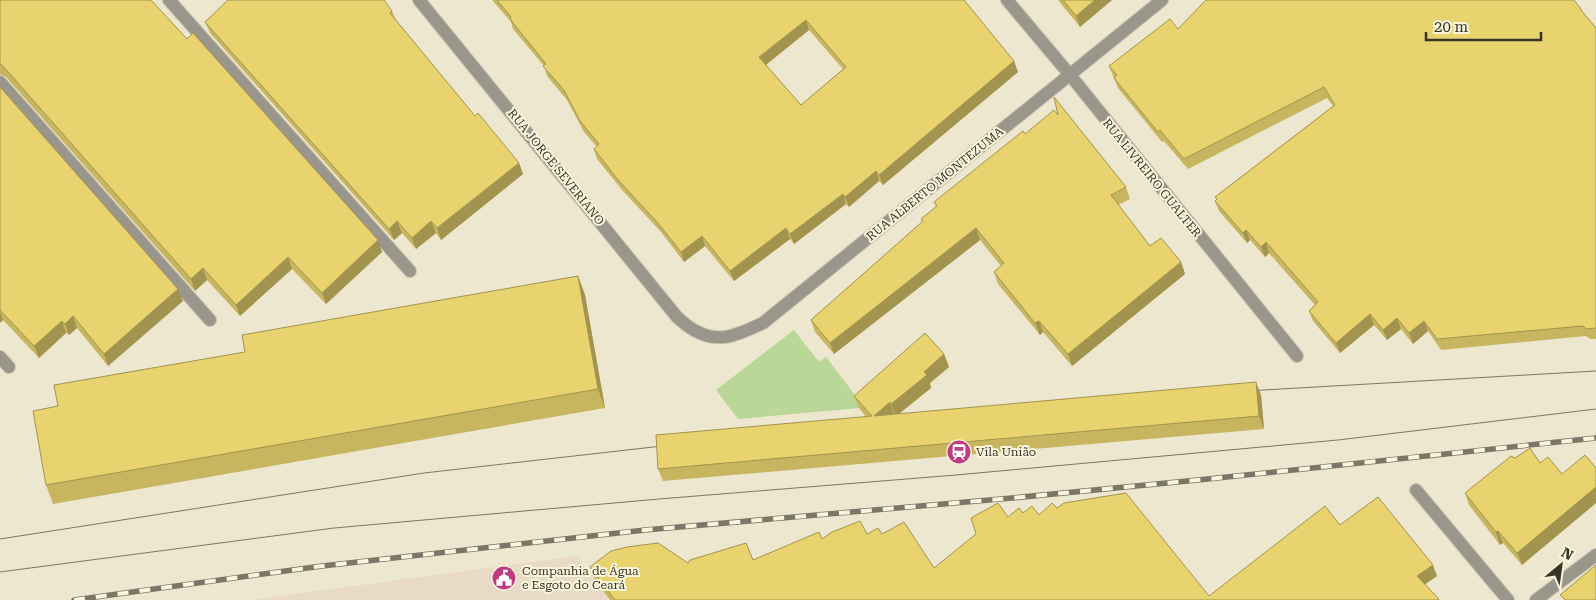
<svg xmlns="http://www.w3.org/2000/svg" width="1596" height="600" font-family="'Roboto Serif',serif">
<rect width="100%" height="100%" fill="#ece7ce"/>
<!-- commercial -->
<path fill="#e9dac8" d="M576 556 612 600H250Z"/>
<!-- green -->
<path fill="#b9d796" d="M794 330 819 362 826 357 859 400 860 408 738 419 716 390Z"/>
<g fill="none" stroke-linecap="round" stroke-linejoin="round">
<defs>
<g id="minor">
<path d="M169 0 410 271"/>
<path d="M419 0 677 317C683 322 689 328 696 331 720 345 741 333 763 323L1162 0"/>
<path d="M1007 0 1070 75 1297 356"/>
<path d="M0 82 210 320"/>
<path d="M0 357 9 367"/>
<path d="M1416 490 1508 600"/>
<path d="M1536 600 1596 555"/>
</g>
</defs>
<!-- minor casing -->
<use href="#minor" stroke="#c8c3ad" stroke-width="14"/>
<!-- minor -->
<use href="#minor" stroke="#9a968c" stroke-width="12"/>
<!-- tram -->
<g stroke="#7b7768" stroke-width="1">
<path d="M1246 391 1596 371"/>
<path d="M0 539 424 473 671 445"/>
<path d="M0 572 334 528 659 499 956 475 1338 440 1596 409"/>
</g>
<defs>
<path id="rail" d="M74 600 322 566 645 530 1012 498 1208 479 1596 438"/>
</defs>
<!-- rail casing -->
<use href="#rail" stroke="#7b7768" stroke-width="5.5"/>
<!-- rail -->
<use href="#rail" stroke="#faf5db" stroke-width="4" stroke-dasharray="11" stroke-linecap="butt"/>
</g>
<!-- wall -->
<g fill="#c8b55f" fill-rule="evenodd">
<path d="M0 0 187 39 382 252 326 304 292 269 240 316 207 280 195 291 6 77 0 74Z"/>
<path d="M492 0H964L1018 72 883 185 879 181 849 207 846 204 794 244 790 239 734 281 705 246 684 262 661 232 623 191 597 159 594 149 597 147 584 132 567 100 547 76 544 66 513 29 511 22ZM809 30 843 69 801 105 766 65Z"/>
<path d="M1058 0H1112L1080 27Z"/>
<path d="M1581 9 1582 12 1596 28V339H1590L1586 336 1441 350 1428 331 1413 344 1401 329 1387 340 1374 325 1340 353 1313 321 1309 311 1315 305 1269 253 1265 257 1250 240 1247 243 1219 211 1215 201 1217 200 1215 197 1333 106 1327 98 1188 169 1164 141 1162 142 1118 88 1109 66 1178 29Z"/>
<path d="M392 11 396 20 475 116 519 163 523 174 441 240 436 233 416 249 402 233 394 240 210 33 205 22Z"/>
<path d="M0 87 183 301 108 366 77 328 69 335 66 333 39 358 3 320 0 323Z"/>
<path d="M1025 134 1126 187 1130 199 1118 205 1150 246 1181 262 1185 274 1072 366 1043 332 1040 335 998 284 994 272 1001 266 980 240 834 354 815 332 811 320 922 222 921 219 936 207 934 202Z"/>
<path d="M578 276 585 295 605 408 53 504 46 485 58 406Z"/>
<path d="M944 354 949 367 930 383 931 388 899 414 1261 395 1264 429 663 481 658 469 866 417 859 408 854 396Z"/>
<path d="M1515 458 1540 463 1562 474 1596 468V503L1522 565 1503 543 1500 545 1469 505 1465 493Z"/>
<path d="M1057 508 1209 596 1340 525 1437 576 1425 584 1439 600H610L594 578 590 567 753 560 822 539 867 534H882L934 568 1008 517 1023 513 1039 515Z"/>
</g>
<!-- shaded-wall -->
<g fill="#a2944e">
<path d="M1095 0H1112L1080 27 1076 16Z"/>
<path d="M806 20 809 30 763 67 759 57Z"/>
<path d="M1014 61 1018 72 883 185 879 175Z"/>
<path d="M519 163 523 174 441 240 437 228Z"/>
<path d="M876 171 879 181 849 207 845 197Z"/>
<path d="M843 194 846 204 794 244 790 234Z"/>
<path d="M397 221 402 233 394 240 389 229Z"/>
<path d="M431 221 436 233 416 249 412 238Z"/>
<path d="M786 228 790 239 734 281 730 271Z"/>
<path d="M976 228 980 240 834 354 830 343Z"/>
<path d="M1246 230 1250 240 1247 243 1243 233Z"/>
<path d="M702 236 705 246 684 262 681 252Z"/>
<path d="M378 240 382 252 326 304 322 293Z"/>
<path d="M1266 242 1269 253 1265 257 1261 247Z"/>
<path d="M288 257 292 269 240 316 236 305Z"/>
<path d="M1181 262 1185 274 1072 366 1068 354Z"/>
<path d="M203 268 207 280 195 291 191 279Z"/>
<path d="M578 276 585 295 605 408 598 389Z"/>
<path d="M178 289 183 301 108 366 104 354Z"/>
<path d="M0 312 3 320 0 323Z"/>
<path d="M1370 314 1374 325 1340 353 1336 343Z"/>
<path d="M73 316 77 328 69 335 65 324Z"/>
<path d="M1397 318 1401 329 1387 340 1383 330Z"/>
<path d="M62 321 66 333 39 358 34 346Z"/>
<path d="M1039 321 1043 332 1040 335 1035 323Z"/>
<path d="M1424 321 1428 331 1413 344 1409 333Z"/>
<path d="M944 354 949 367 930 383 931 388 896 416 891 404 924 372Z"/>
<path d="M1256 382 1261 395 1264 429 1259 416Z"/>
<path d="M890 402 894 414 874 416Z"/>
<path d="M1596 487V503L1522 565 1517 553Z"/>
<path d="M1498 531 1503 543 1500 545 1496 532Z"/>
<path d="M1433 565 1437 576 1421 587 1417 576Z"/>
</g>
<!-- building -->
<g fill="#e8d36f" stroke="#a2944e" fill-rule="evenodd">
<path d="M0 0H151L187 39 193 33 378 240 322 293 288 257 236 305 203 268 191 279 2 65 0 64Z"/>
<path d="M228 0H384L392 11 390 13 475 116 478 113 519 163 437 228 431 221 412 238 397 221 389 229 205 22Z"/>
<path d="M497 0H964L1014 61 879 175 876 171 845 197 843 194 790 234 786 228 730 271 702 236 681 252 657 222 619 181 594 149 599 144 580 121 564 90 543 66 546 64 510 19 511 17ZM806 20 846 67 801 105 759 57Z"/>
<path d="M1063 0H1095L1076 16Z"/>
<path d="M1206 0H1574L1581 9V10L1596 28V328L1586 329 1583 326 1437 339 1424 321 1409 333 1397 318 1383 330 1370 314 1336 343 1309 311 1318 302 1266 242 1261 247 1246 230 1243 233 1215 201 1217 199 1215 197 1335 105 1324 87 1184 159 1160 130 1158 132 1114 78 1117 75 1109 66 1170 19 1178 29Z"/>
<path d="M0 87 178 289 104 354 73 316 65 324 62 321 34 346 0 310Z"/>
<path d="M1054 97 1126 187 1111 195 1150 246 1161 238 1181 262 1068 354 1039 321 1035 323 994 272 1004 263 976 228 830 343 811 320 923 221 921 219 937 206 934 202 1023 131 1025 134 1054 110 1058 115Z"/>
<path d="M578 276 598 389 46 485 33 411 58 406 54 385 245 352 242 335Z"/>
<path d="M925 333 944 354 924 372 927 375 891 404 890 402 874 416 1256 382 1259 416 658 469 656 435 872 416 854 396Z"/>
<path d="M1530 448 1540 463 1548 457 1562 474 1585 455 1596 468V487L1517 553 1498 531 1496 532 1465 493 1511 456 1515 458Z"/>
<path d="M1126 493 1209 596 1325 506 1340 525 1378 497 1433 565 1417 576 1439 599 1437 600H615L590 567 611 551 627 547 658 543 688 563 690 560 746 543 753 560 819 532 822 539 832 532 860 521 867 534 878 528 882 534 904 522 934 568 976 534 971 518 998 503 1008 517 1019 508 1023 513 1032 506 1039 515 1052 503 1057 508 1064 503Z"/>
<path d="M1596 565V600H1565L1560 595Z"/>
</g>
<!-- icons -->
<defs>
<symbol id="station-disc" viewBox="-11 -11 22 22"><circle r="9.5" fill="#c03c82" stroke="#faf5db"/><path d="M-3-6H3Q5-6 5-4V2Q5 4 3 4L4.5 6H3L1.5 4h-3L-3 6H-4.5L-3 4Q-5 4-5 2V-4Q-5-6-3-6ZM-3.5-4v3h7v-3ZM-3.5 1v1.5H-2V1ZM2 1v1.5H3.5V1Z" fill="#fff"/></symbol>
<symbol id="civic-disc" viewBox="-11 -11 22 22"><circle r="9.5" fill="#c03c82" stroke="#faf5db"/><path d="M-.6-6.5H3V-4.5H.6V-3L4-1V1h2V6H-6V1h2V-1L-.6-3ZM-1.2 2.5V6h2.4V2.5Z" fill="#fff"/></symbol>
</defs>
<g fill-rule="evenodd">
<use href="#station-disc" x="945" y="438" width="28" height="28"/>
<use href="#civic-disc" x="490" y="564" width="28" height="28"/>
</g>
<g text-anchor="middle" stroke-width="4" stroke-linejoin="round" paint-order="stroke">
<!-- street labels -->
<g font-size="12" fill="#36342a" stroke="#faf5db">
<text transform="translate(556 167) rotate(51)" y="4">RUA JORGE SEVERIANO</text>
<text transform="translate(1152 178) rotate(51)" y="4">RUA LIVREIRO GUALTER</text>
<text transform="translate(935 184) rotate(-39)" y="4">RUA ALBERTO MONTEZUMA</text>
</g>
<!-- poi labels -->
<g font-size="12" fill="#36342a" stroke="#faf5db" text-anchor="start">
<text x="976" y="456">Vila União</text>
<text x="522" y="575">Companhia de Água<tspan x="522" dy="14">e Esgoto do Ceará</tspan></text>
</g>
</g>
<!-- north arrow -->
<g transform="translate(1561 565) rotate(29)" stroke="#faf5db" stroke-width="4" paint-order="stroke">
<path d="M0-4L9 19L0 12L-9 19Z" fill="#36342a"/>
<text y="-8" font-size="14" font-weight="bold" text-anchor="middle" fill="#36342a">N</text>
</g>
<!-- scale -->
<path d="M1426 32v8h115v-8" fill="none" stroke="#36342a" stroke-width="2.5"/>
<text x="1434" y="32" font-size="15" fill="#36342a" stroke="#faf5db" stroke-width="4" paint-order="stroke">20 m</text>
</svg>
